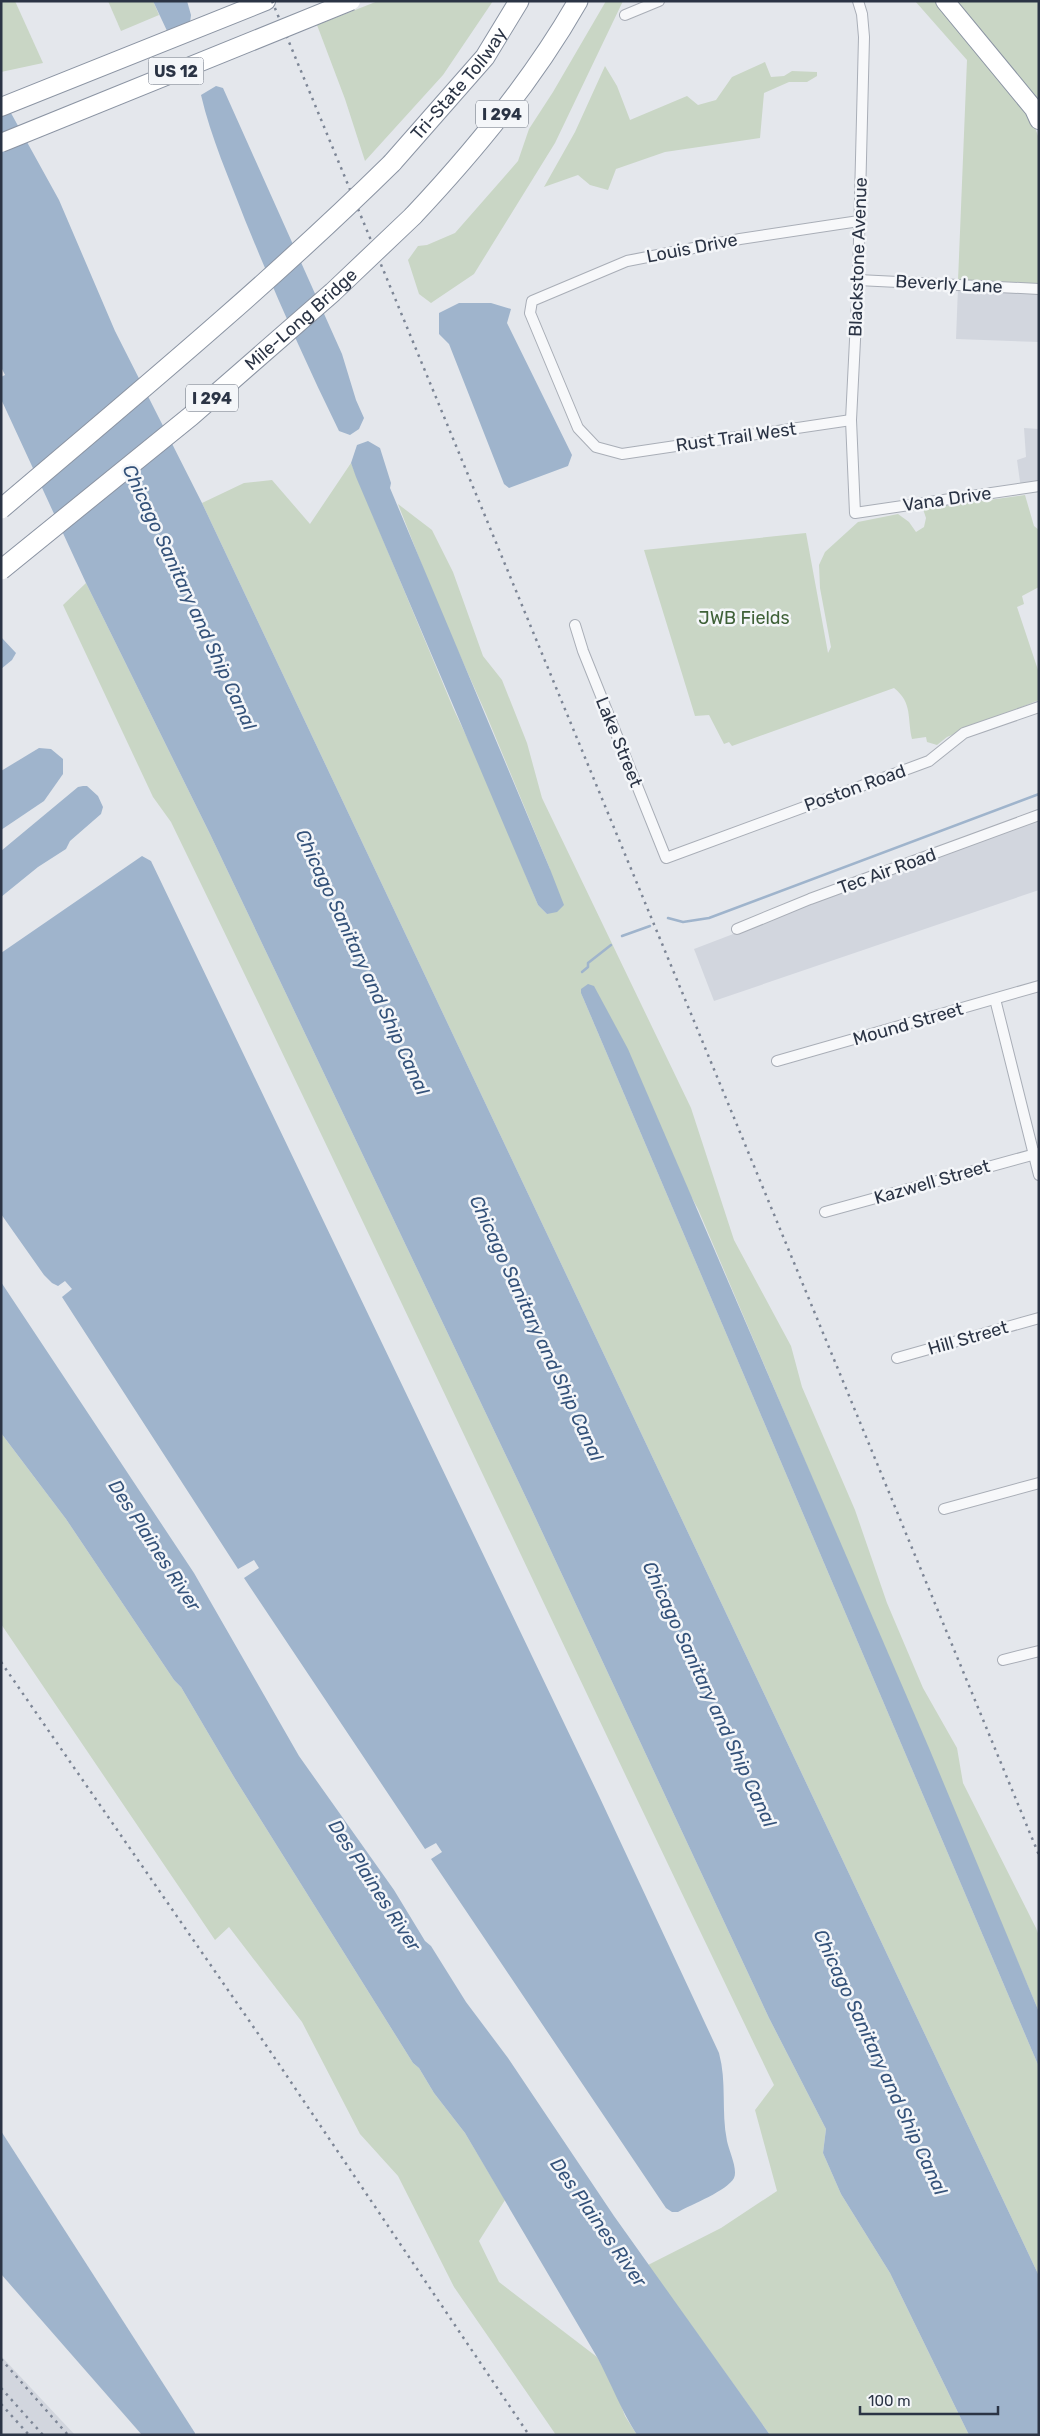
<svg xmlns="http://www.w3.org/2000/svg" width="1040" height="2436" font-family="Rubik,sans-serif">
<rect width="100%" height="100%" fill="#e4e7ec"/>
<!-- built -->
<g fill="#d2d6de">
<path d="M958 287 1039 291V342L956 339Z"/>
<path d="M1024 428 1039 429V486L1021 489 1017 460 1026 457Z"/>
<path d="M1039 817V890L714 1001 694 949Z"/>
<path d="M1 2356 75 2435H1Z"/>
</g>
<!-- green -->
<g fill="#c9d6c5">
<path d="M1 1H15L43 63 1 72Z"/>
<path d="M108 1H153L159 15 121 31Z"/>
<path d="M378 1H493L443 75 365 161 345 99 317 25Z"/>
<path d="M606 1H623L555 143 474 274 431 303 419 294 408 260 418 246 427 245 455 233 518 161 529 129 553 92Z"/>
<path d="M915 1H935L1029 112 1036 130 1039 139V284L958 281 967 60Z"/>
<path d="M952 1H1039V108Z"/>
<path d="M765 62 771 77 784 76 792 71 817 72V76L807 82H789L764 93 760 138 665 152 616 169 608 190 590 185 578 175 544 187 575 132 605 66 617 86 630 120 687 96 698 105 716 100 732 77Z"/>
<path d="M351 463 454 710 482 769 538 905 547 914 550 869 486 714 438 606 398 504 432 530 453 572 483 656 502 680 527 743 542 798 691 1108 734 1240 791 1346 802 1387 855 1510 887 1603 923 1688 957 1748 963 1783 1036 1928 1039 1936V2012L698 1209 581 993 1039 2067V2276L202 503 244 483 272 480 310 524Z"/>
<path d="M1025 495 1034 526 1039 530V587L1022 596 1024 604 1017 607 1039 673V700L947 737 937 745 927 742 926 737 912 739C907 718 913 703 894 688L732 746 729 742 724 744 709 715 695 716 644 550 806 533 828 653 831 647 820 588 819 565 825 552 858 522 898 514 909 522 916 532 924 527 926 518 923 509Z"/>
<path d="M86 583 210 834 530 1506 769 2018 826 2129 823 2153 841 2194 890 2273 969 2435H770L648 2265 721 2228 777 2191 755 2110 774 2085C571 1665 375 1242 171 822L153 797 63 605Z"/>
<path d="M1 1433 66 1519 174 1680 181 1687 234 1777 413 2063 419 2068 434 2093 465 2133 505 2200 479 2241 499 2282 597 2357 614 2387 625 2416 637 2435H556L454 2287 398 2176 360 2134 302 2022 229 1927 215 1940 1 1624Z"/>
</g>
<!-- water -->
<g fill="#9fb4cc">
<path d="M153 1H187L191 15 188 38 168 33Z"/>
<path d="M216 86 223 88 342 354 356 400 364 418 359 429 350 435 339 431C305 362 274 291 245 220 229 178 211 138 201 95Z"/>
<path d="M1 95 59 200 115 331 202 503 1039 2276V2435H969L890 2273 841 2194 823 2153 826 2129 769 2018 530 1506 210 834 86 583 1 399V377L5 375 1 367Z"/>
<path d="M459 303H491L511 309 507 323 572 455 568 466 509 488 504 484 449 344 439 334V313Z"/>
<path d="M368 441 380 448 391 483 390 488 550 869 564 905 557 912 547 914 538 905 356 477 351 463 357 445Z"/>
<path d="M1 637 16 653 12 660 1 669Z"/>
<path d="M39 748 51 749 63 759V774L44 801 1 830V771Z"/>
<path d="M83 786H87L98 796 103 807 101 814 70 841 66 849 38 867 1 897V851L78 787Z"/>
<path d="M142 856 151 861 599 1796 719 2053C727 2082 721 2111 727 2141 729 2151 738 2169 734 2178 727 2191 692 2204 678 2212H672L666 2208 431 1859 442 1852 436 1843 425 1849 244 1578 259 1568 254 1560 238 1569 62 1297 72 1289 65 1281 58 1286 52 1283 44 1275 1 1214V953Z"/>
<path d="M588 984 594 986 628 1049 929 1748 1039 2012V2067L581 993V989Z"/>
<path d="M1 1282 194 1573 299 1756 394 1890 425 1941 431 1946 466 2002 508 2058 614 2216 770 2435H637C621 2410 611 2383 597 2357L465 2133 434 2093 419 2068 413 2063 234 1777 181 1687 174 1680 66 1519 1 1433Z"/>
<path d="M1 2131 195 2433V2435H142L1 2274Z"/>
</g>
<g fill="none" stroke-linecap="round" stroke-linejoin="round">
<!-- stream -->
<g stroke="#9fb4cc" stroke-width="2.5">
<path d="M668 918 683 922 709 918 1039 794"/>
<path d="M622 936 650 926"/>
<path d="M582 972 588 967V963L611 945"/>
</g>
<defs>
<g id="minor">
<path d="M858 1 862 14 864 37 858 280 851 420 855 513 1039 486"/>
<path d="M625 15 659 1"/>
<path d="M858 280 1039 289"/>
<path d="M851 420 622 454 596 447 578 428 530 313 532 301 627 261 740 239 859 221"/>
<path d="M575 625 583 651 666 858 929 761 964 733 1039 707"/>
<path d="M737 929 810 899 1039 815"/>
<path d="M995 999 1039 1175"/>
<path d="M777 1061 1039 986"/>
<path d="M825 1212 1039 1153"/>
<path d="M897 1358 1039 1318"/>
<path d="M944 1509 1039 1483"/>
<path d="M1003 1660 1039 1651"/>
</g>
<g id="trunk">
<path d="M945 1 1034 109 1039 120"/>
<path d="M1 107 266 1"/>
</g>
<g id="motorway">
<path id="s1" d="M392 163 485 57 519 1"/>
<path d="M413 216C475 150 533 80 578 1"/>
</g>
</defs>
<!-- minor casing -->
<use href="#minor" stroke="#a9aeb7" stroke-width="12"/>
<!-- trunk casing -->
<use href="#trunk" stroke="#8b94a3" stroke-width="20"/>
<!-- motorway casing -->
<use href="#motorway" stroke="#8b94a3" stroke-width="21"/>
<!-- minor -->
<use href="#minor" stroke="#f7f8fa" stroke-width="10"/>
<!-- trunk -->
<use href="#trunk" stroke="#fff" stroke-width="18"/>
<!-- motorway -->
<use href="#motorway" stroke="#fff" stroke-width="19"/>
<!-- rail -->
<g stroke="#7d8696" stroke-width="2.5" stroke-dasharray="2.5 5" stroke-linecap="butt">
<path d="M272 1 1039 1855"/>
<path d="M1 1662 268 2048 529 2435"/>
<path d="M1 2359 68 2435"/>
<path d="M1 2388 43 2435"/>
<path d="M1 2404 29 2435"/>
</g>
<defs>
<path id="trunk-bridge" d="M1 143 351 1"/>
<g id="motorway-bridge">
<path d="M1 509C134 396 268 285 392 163"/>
<path id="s2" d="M1 570 191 416 333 292 413 216"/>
</g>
</defs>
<!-- trunk-bridge casing -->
<use href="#trunk-bridge" stroke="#8b94a3" stroke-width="20" stroke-linecap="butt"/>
<!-- motorway-bridge casing -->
<use href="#motorway-bridge" stroke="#8b94a3" stroke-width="21" stroke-linecap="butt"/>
<!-- trunk-bridge -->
<use href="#trunk-bridge" stroke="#fff" stroke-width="18"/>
<!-- motorway-bridge -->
<use href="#motorway-bridge" stroke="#fff" stroke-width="19"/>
</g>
<g text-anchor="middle" stroke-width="5" stroke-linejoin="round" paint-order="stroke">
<!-- shield labels -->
<g fill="#f4f6f9" stroke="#676e7b" stroke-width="1">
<rect x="148.5" y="57.5" width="55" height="27" rx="4"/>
<rect x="476" y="100.5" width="52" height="27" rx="4"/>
<rect x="186" y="384.5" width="52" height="27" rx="4"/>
</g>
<g font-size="16" font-weight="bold" fill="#2b3445">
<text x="176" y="77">US 12</text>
<text x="502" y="120">I 294</text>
<text x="212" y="404">I 294</text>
</g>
<!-- street labels -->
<g font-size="18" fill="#2b3445" stroke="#f4f6f9">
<text dy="6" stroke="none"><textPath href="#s1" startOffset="104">Tri-State Tollway</textPath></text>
<text transform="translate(692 248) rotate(-11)" y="6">Louis Drive</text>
<text transform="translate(858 257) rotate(-88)" y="6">Blackstone Avenue</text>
<text transform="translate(949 284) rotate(3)" y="6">Beverly Lane</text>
<text dy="6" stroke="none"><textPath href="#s2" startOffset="391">Mile-Long Bridge</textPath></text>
<text transform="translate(736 437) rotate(-8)" y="6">Rust Trail West</text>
<text transform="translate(947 499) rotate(-8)" y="6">Vana Drive</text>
<text transform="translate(619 742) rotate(68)" y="6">Lake Street</text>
<text transform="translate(855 788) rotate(-20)" y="6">Poston Road</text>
<text transform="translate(887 871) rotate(-20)" y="6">Tec Air Road</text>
<text transform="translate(908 1024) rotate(-16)" y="6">Mound Street</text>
<text transform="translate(932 1182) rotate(-16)" y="6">Kazwell Street</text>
<text transform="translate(968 1338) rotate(-16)" y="6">Hill Street</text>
</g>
<!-- park labels -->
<g font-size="18" fill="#3f6138" stroke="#f4f6f9">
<text x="744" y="624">JWB Fields</text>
</g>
<!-- water labels -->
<g font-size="19" font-style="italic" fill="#34527a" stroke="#f4f6f9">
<text transform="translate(190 597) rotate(65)" y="7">Chicago Sanitary and Ship Canal</text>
<text transform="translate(363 962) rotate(65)" y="7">Chicago Sanitary and Ship Canal</text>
<text transform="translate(537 1328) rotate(65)" y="7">Chicago Sanitary and Ship Canal</text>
<text transform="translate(155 1545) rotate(57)" y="7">Des Plaines River</text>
<text transform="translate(710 1694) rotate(65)" y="7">Chicago Sanitary and Ship Canal</text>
<text transform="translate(375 1885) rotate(57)" y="7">Des Plaines River</text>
<text transform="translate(881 2062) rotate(65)" y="7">Chicago Sanitary and Ship Canal</text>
<text transform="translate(599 2222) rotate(55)" y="7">Des Plaines River</text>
</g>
</g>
<!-- border -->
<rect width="1040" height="2436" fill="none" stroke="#2b3445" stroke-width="5"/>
<!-- scale -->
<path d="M860 2406v8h138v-8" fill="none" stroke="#2b3445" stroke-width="2.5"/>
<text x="868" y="2406" font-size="15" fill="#2b3445" stroke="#f4f6f9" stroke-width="4" paint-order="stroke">100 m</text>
</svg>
